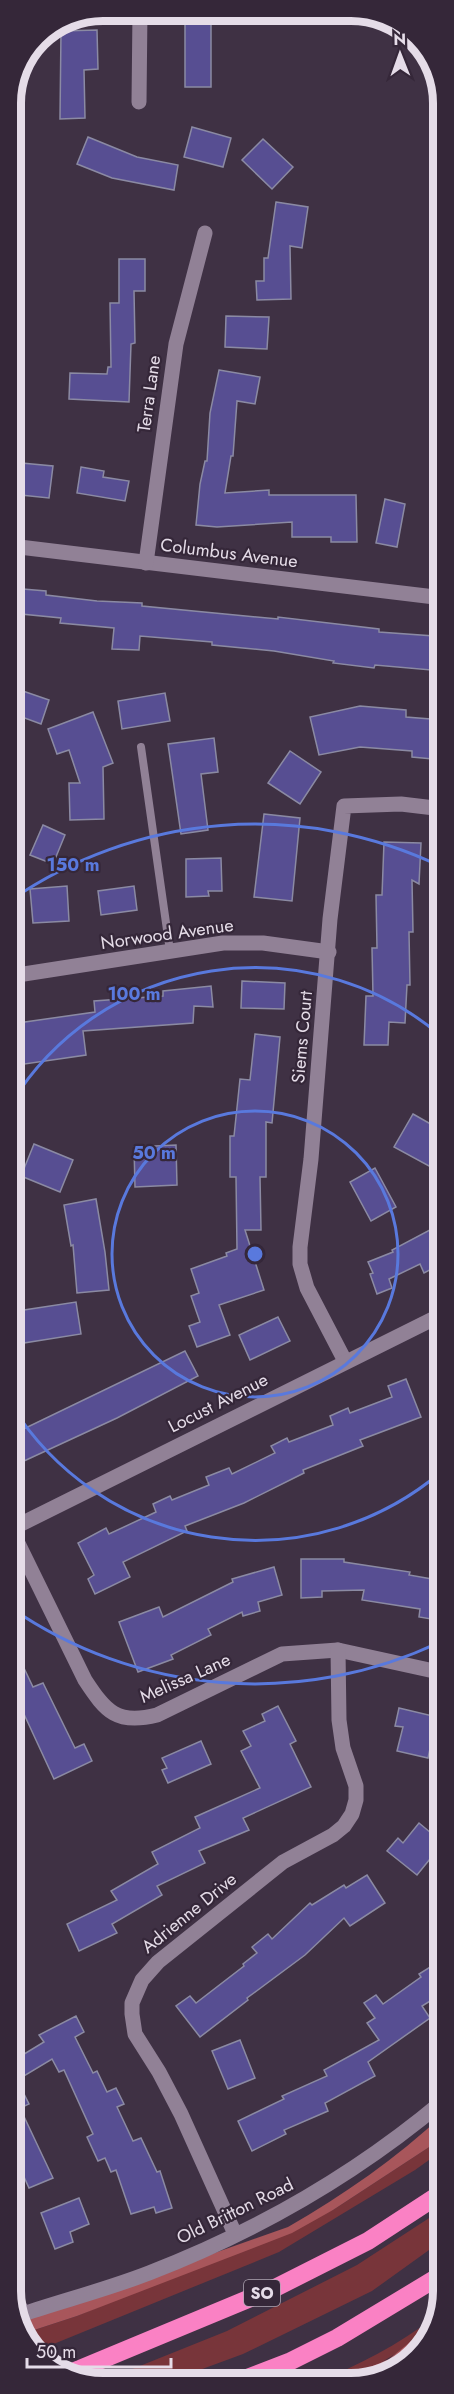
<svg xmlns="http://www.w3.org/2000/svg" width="454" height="2394" font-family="Jost,sans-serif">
<rect width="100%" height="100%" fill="#3f3144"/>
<!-- green -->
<g fill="#78353a">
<path d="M443 2138V2150L415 2170 279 2252 34 2352 25 2333 77 2316 333 2210Z"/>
<path d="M443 2209V2240L372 2291 243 2354 167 2382H100L227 2331 357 2265Z"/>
<path d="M434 2317C422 2344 363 2375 334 2382 329 2384 321 2383 316 2383 358 2365 399 2345 434 2317Z"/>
</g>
<!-- forest -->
<g fill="#a8565b">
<path d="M443 2115V2138L333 2210 292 2233 77 2316 25 2333 20 2322 288 2227C344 2195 396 2158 443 2115Z"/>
<path d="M430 2326 417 2356 362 2383H333L389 2359Z"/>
</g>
<!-- building -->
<g fill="#574e92" stroke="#8b8aa3" stroke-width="1.5">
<path d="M185 11 211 12V87H185Z"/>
<path d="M97 30 98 69 84 70 85 118 60 119 61 31Z"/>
<path d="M192 127 231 138 223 167 184 157Z"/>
<path d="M88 137 137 157 178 165 174 190 112 178 77 164Z"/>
<path d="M263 139 293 167 272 189 242 160Z"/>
<path d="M276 202 308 207 302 248 290 246 291 299 257 300 256 281H264V258H268Z"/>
<path d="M119 259H145V291H134L135 343 131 344 129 402 69 399 70 373 107 374 108 367H111L110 303H119Z"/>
<path d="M226 316 269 317 267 349 225 347Z"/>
<path d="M219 370 260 377 255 404 237 401 233 456H231L225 493 269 490V495H356L357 542H331V537H292V522L217 527 196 525 200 484 205 461H207L210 413Z"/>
<path d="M11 462 53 466 49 498 11 494Z"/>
<path d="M81 467 104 471 103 477 129 481 125 501 77 493Z"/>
<path d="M385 499 405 504 397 547 376 543Z"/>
<path d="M11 588 46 591V595L97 601 142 603V606L278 619V617L379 629V632L434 636 431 670 375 665 374 668 333 663 334 661 274 651 212 645V642L140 636 139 650 112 649 114 628 60 623 61 618 11 613Z"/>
<path d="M17 689 49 700 41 724 11 713V706Z"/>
<path d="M165 693 170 721 122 729 118 701Z"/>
<path d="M360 706 406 710V717L443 720V760L412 757V751L360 747 319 755 310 717Z"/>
<path d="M93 712 113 763 103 767 104 819 70 820 69 783H80L69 750 57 754 48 729Z"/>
<path d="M214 738 218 772 201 774 208 830 181 834 168 744Z"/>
<path d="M290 751 321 772 300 804 268 783Z"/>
<path d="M264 814 300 818 292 901 254 897Z"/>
<path d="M43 825 65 835 53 864 30 855Z"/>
<path d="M384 842 421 843 419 884 412 880 413 932H409L410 985H407L405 1023 389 1022 388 1045H364L366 996H373L372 948H377L376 895H382Z"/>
<path d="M221 858 222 891H208L209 896 186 897V859Z"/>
<path d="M67 886 69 921 33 923 30 889Z"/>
<path d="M134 886 137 910 101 915 98 891Z"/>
<path d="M242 981 285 983 284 1009 241 1008Z"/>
<path d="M211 986 213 1007 194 1006 193 1023 83 1031 86 1055 11 1066V1024L95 1012 94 1001 163 996V991Z"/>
<path d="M255 1034 280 1037 272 1123 266 1122V1177H260L261 1230H245L264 1290 219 1305 230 1335 197 1347 189 1326 200 1322 191 1296 199 1293 191 1269 227 1256 226 1253 237 1249 236 1177H230V1136H234L240 1079 250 1080Z"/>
<path d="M413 1114 443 1131V1140L429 1166 394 1147Z"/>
<path d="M34 1144 73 1160 60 1192 21 1176Z"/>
<path d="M176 1145 177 1185 135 1187 134 1147Z"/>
<path d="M375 1168 396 1207 371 1221 350 1182Z"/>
<path d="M96 1199 105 1252 109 1290 77 1293 73 1245 71 1246 64 1205Z"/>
<path d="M443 1223V1263L424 1273 420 1264 389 1279 392 1288 377 1294 370 1274 373 1273 368 1262 393 1252 392 1250Z"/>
<path d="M76 1302 81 1334 11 1345V1312Z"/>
<path d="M278 1317 290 1341 250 1360 239 1335Z"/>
<path d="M185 1351 198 1376 117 1418 11 1467V1435Z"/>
<path d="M406 1379 421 1417 360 1440 363 1446 303 1470 304 1473 244 1503 185 1526 187 1531 123 1562 130 1577 95 1594 88 1579 94 1575 78 1543 106 1528 109 1534 156 1512 153 1504 170 1496 172 1500 209 1485 206 1477 229 1468 232 1474 275 1453 271 1446 287 1438 289 1442 333 1425 330 1416 348 1408 350 1413 392 1397 388 1386Z"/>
<path d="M301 1559H344V1562L410 1572 409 1575 443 1581V1612L439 1611 437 1620 419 1617 420 1609 362 1600 364 1590 322 1591V1597L301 1598Z"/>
<path d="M274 1567 282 1595 258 1602 260 1611 243 1616 242 1612 208 1629 211 1635 171 1655 173 1659 138 1672 119 1622 159 1607 163 1617 233 1582 232 1579Z"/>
<path d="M23 1666 33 1687 43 1683 75 1748 84 1744 92 1761 54 1779 23 1712 11 1718V1672Z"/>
<path d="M278 1706 296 1741 290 1744 311 1787 243 1818 249 1830 199 1851 205 1863 157 1886 162 1895 112 1924 117 1933 79 1951 67 1924 117 1900 111 1891 158 1864 152 1852 200 1828 195 1817 260 1788 241 1751 251 1746 243 1731 265 1721 262 1714Z"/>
<path d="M399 1708 437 1717 428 1758 397 1751 403 1727 395 1726Z"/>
<path d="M201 1741 211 1764 168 1783 162 1770 167 1768 162 1758Z"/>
<path d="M419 1823 443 1843 417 1875 387 1851 398 1838 403 1843Z"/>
<path d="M367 1875 385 1903 350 1926 344 1918 305 1955 247 1998 248 2000 200 2037 176 2006 190 1996 196 2003 244 1966 243 1964 257 1953 252 1947 268 1934 272 1939 310 1903 312 1905 344 1885 346 1888Z"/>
<path d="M443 1959V1993L422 2006 430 2018 368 2062 375 2076 325 2103 328 2111 284 2130 286 2134 252 2151 238 2121 284 2099 282 2096 327 2076 324 2070 379 2040 367 2023 375 2018 364 2003 376 1995 383 2004 421 1977 419 1974Z"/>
<path d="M76 2016 84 2032 75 2037 93 2073 97 2071 107 2092 116 2088 124 2104 117 2107 133 2141 141 2138 157 2172 160 2171 172 2208 156 2213 154 2207 131 2214 116 2170 111 2172 105 2158 98 2161 87 2137 93 2134 64 2070 59 2072 52 2059 17 2080 29 2104 20 2108 53 2178 29 2188 11 2148V2062L44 2042 39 2035Z"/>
<path d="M240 2040 255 2078 228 2089 212 2051Z"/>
<path d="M79 2198 89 2224 70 2232 73 2242 55 2249 41 2213Z"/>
</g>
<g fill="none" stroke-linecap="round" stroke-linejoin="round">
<!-- service -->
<path stroke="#918196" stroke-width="8" d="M141 747 170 951"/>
<!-- minor -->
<g stroke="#918196" stroke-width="15">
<path d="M139 102 140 11"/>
<path d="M11 546 443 598"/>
<path d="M146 563 176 344 205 233"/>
<path d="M11 976 223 943H263L329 952"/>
<path d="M11 1262 15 1261"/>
<path d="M345 1361 307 1288 300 1264V1247L311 1159 330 919 344 806 401 804 443 809"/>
<path d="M11 1529 85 1680C106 1712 117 1725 157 1715L282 1654 338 1650 443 1673"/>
<path d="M11 1529 443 1314"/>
<path d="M235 2234 181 2114 159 2072 135 2034 132 2014V2003L142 1980 158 1962 283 1862 333 1835 344 1826 352 1814 356 1800V1786L343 1748 339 1720 338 1650"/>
<path d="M11 2287 23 2314C65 2300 108 2289 149 2273 255 2232 356 2174 443 2101"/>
</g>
<!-- motorway -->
<g stroke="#fa81c4" stroke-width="18">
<path d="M70 2373 277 2287 368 2241 443 2192"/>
<path d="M237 2382 289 2362 337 2338 443 2274"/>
</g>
</g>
<!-- distance rings -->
<g fill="none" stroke="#5979dd" stroke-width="3">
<circle cx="255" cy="1254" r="143"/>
<path d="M441 1472A287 287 0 0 1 12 1406M12 1102A287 287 0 0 1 441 1036"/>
<path d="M440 1642A430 430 0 0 1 11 1608M11 900A430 430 0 0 1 440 866"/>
</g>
<g text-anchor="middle" stroke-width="4.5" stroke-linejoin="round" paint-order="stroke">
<!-- shield labels -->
<rect fill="#352739" stroke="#b0a6b4" stroke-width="1.5" x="244" y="2280" width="36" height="26" rx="4.5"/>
<g font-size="16" font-weight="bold" fill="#e5dce8">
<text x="262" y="2299">SO</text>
</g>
<!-- street labels -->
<g font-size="18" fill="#e5dce8" stroke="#352739">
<text transform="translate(149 394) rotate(-82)" y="6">Terra Lane</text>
<text transform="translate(229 553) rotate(7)" y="6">Columbus Avenue</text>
<text transform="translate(167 934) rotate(-8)" y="6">Norwood Avenue</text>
<text transform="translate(302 1037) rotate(-85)" y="6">Siems Court</text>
<text transform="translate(218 1403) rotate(-27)" y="6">Locust Avenue</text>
<text transform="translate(185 1678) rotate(-24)" y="6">Melissa Lane</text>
<text transform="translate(189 1913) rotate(-39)" y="6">Adrienne Drive</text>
<text transform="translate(235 2211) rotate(-26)" y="6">Old Britton Road</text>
</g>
</g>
<!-- crop -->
<path d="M0 0H454V2394H0ZM103 21H351A82 82 0 0 1 433 103V2291A82 82 0 0 1 351 2373H103A82 82 0 0 1 21 2291V103A82 82 0 0 1 103 21Z" fill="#352739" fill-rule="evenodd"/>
<path fill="none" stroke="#e5dce8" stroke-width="8" d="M103 21H351A82 82 0 0 1 433 103V2291A82 82 0 0 1 351 2373H103A82 82 0 0 1 21 2291V103A82 82 0 0 1 103 21Z"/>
<circle cx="255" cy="1254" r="9" fill="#5979dd" stroke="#352739" stroke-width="3"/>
<g font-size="18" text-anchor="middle" font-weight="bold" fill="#5979dd" stroke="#352739" stroke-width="4.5" stroke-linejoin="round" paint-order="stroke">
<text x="73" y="871">150 m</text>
<text x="134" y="1000">100 m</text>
<text x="154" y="1159">50 m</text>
</g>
<!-- north arrow -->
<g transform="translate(400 54) rotate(359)" stroke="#352739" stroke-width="4.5" paint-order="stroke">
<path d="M0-4.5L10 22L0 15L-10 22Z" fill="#e5dce8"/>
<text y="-9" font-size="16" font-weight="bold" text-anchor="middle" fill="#e5dce8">N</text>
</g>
<!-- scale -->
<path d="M27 2358v9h144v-9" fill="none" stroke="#e5dce8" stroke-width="3"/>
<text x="36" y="2358" font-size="18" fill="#e5dce8" stroke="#352739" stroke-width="4.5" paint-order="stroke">50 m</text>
</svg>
